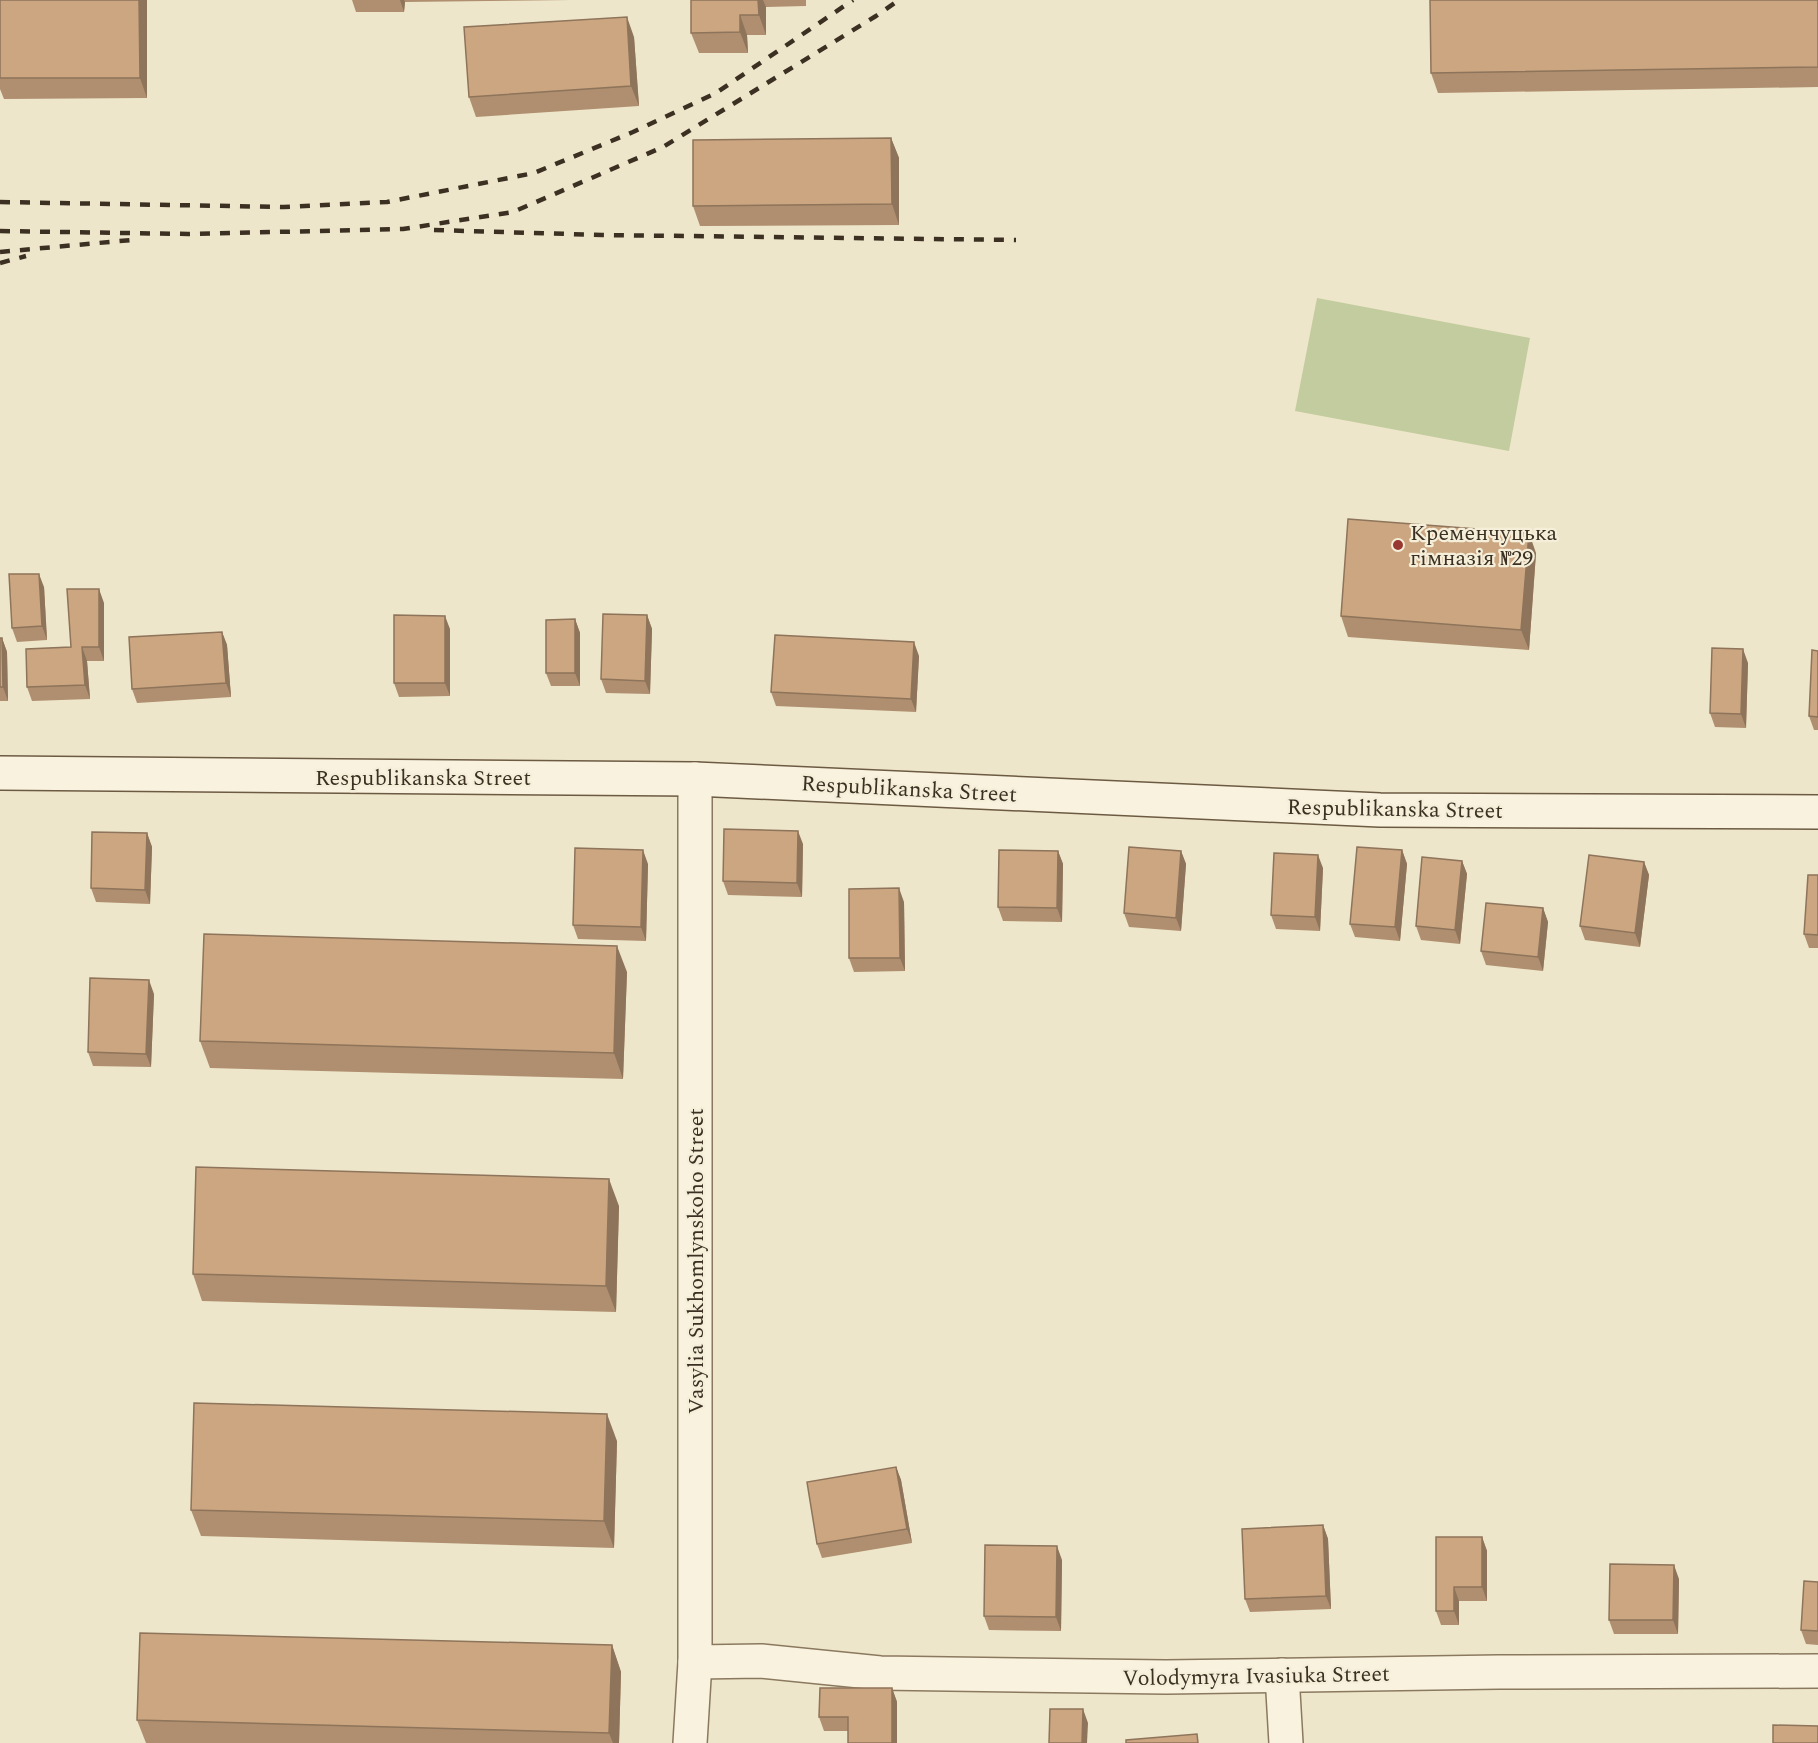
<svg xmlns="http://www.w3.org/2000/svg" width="1818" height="1743" font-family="Spectral,serif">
<rect width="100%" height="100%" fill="#eee6ca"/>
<!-- green -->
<path fill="#c3cc9e" d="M1317 298 1530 338 1509 451 1295 411Z"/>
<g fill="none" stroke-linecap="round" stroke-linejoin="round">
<defs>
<g id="street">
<path d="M695 1662 761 1661 880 1673 1166 1677 1499 1672 1818 1671"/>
<path d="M1282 1675 1286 1743"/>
<path d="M690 1743 695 1662V779"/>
</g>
<path id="secondary" d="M0 773 695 779 1380 810 1818 812"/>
</defs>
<!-- street casing -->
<use href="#street" stroke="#8a795f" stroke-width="36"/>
<!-- secondary casing -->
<use href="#secondary" stroke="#6c5a42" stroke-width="36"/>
<!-- street -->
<use href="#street" stroke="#f8f2de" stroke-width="33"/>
<!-- secondary -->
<use href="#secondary" stroke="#f8f2de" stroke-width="33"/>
<!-- rail -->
<g stroke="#3b3022" stroke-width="4.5" stroke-dasharray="10 10" stroke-linecap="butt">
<path d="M0 202 284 207 387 202 534 173 633 132 716 93 853 0"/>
<path d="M434 230 602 235 1016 240"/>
<path d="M0 231 188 234 403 229 513 212 663 147 876 16 899 0"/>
<path d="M0 252 131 240"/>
<path d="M0 263 26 256"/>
</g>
</g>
<!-- wall -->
<g fill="#af8f6f">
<path d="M0 0H147V98L4 99 0 89Z"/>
<path d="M352 0H571L405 2 404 12H356Z"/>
<path d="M691 0H806V6L766 7V35H747L748 53H699L691 33Z"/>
<path d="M1818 0V87L1438 93 1431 73Z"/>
<path d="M634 37 639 106 476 117 469 97Z"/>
<path d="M891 138 899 158V225L700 226 693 206Z"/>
<path d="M1536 553 1529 650 1348 637 1341 616Z"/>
<path d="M44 587 47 640 17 642 12 628Z"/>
<path d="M104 603V661H87L90 699 32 701 27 687 71 647Z"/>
<path d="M647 615 652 629 650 694 606 693 601 679Z"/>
<path d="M575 619 580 633V686H551L546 673Z"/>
<path d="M450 629V696L399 697 394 683Z"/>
<path d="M222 632 227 645 231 697 137 703 132 689Z"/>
<path d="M0 638H2L7 652 8 701H0Z"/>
<path d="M1818 651V730H1814L1809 716Z"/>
<path d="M919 656 916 712 776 706 771 692Z"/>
<path d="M1748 663 1746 728 1715 727 1710 713Z"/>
<path d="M147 833 152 847 150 904 96 902 91 888Z"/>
<path d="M803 844 802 897 728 895 723 881Z"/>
<path d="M1402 850 1407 864 1400 941 1355 937 1350 924Z"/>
<path d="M1058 851 1063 864 1062 922 1003 921 998 907Z"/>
<path d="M1181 851 1186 864 1181 931 1129 927 1124 913Z"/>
<path d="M1462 861 1467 874 1460 944 1421 940 1416 926Z"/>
<path d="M1644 862 1649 875 1640 947 1585 940 1580 926Z"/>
<path d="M648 864 646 941 578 939 573 925Z"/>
<path d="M1323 868 1320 931 1276 929 1271 915Z"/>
<path d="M1818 875V948H1809L1804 934Z"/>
<path d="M904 902 905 971 854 972 849 958Z"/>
<path d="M1543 908 1548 922 1543 971 1486 965 1481 951Z"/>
<path d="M627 972 623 1079 210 1068 200 1041Z"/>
<path d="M154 994 151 1067 93 1066 88 1052Z"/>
<path d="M619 1206 616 1312 202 1301 193 1274Z"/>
<path d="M617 1441 614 1548 201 1536 191 1510Z"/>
<path d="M896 1467 901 1480 912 1543 822 1558 817 1544Z"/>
<path d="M1323 1525 1328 1539 1331 1609 1250 1612 1245 1599Z"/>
<path d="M1482 1537 1487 1551V1601H1459V1625H1441L1436 1611Z"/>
<path d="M1062 1560 1061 1631 989 1630 984 1616Z"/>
<path d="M1679 1579 1678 1634H1614L1609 1620Z"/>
<path d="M1818 1582V1645L1806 1644 1801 1630Z"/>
<path d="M612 1645 621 1672 619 1743H146L137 1720Z"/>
<path d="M892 1688 897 1702V1743H848V1731H824L819 1717Z"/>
</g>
<!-- shaded-wall -->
<g fill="#8e745a">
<path d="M139 0H147V98L140 78Z"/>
<path d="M400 0H404L405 2 404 12Z"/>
<path d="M758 0H763L766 7V35L759 15Z"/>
<path d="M740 15 747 35 748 53 740 32Z"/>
<path d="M627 17 634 37 639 106 631 86Z"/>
<path d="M891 138 899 158V225L892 204Z"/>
<path d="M1529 533 1536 553 1529 650 1521 630Z"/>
<path d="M39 574 44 587 47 640 42 626Z"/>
<path d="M99 589 104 603V661L99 647Z"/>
<path d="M647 615 652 629 650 694 645 681Z"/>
<path d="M445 616 450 629V696L445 683Z"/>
<path d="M575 619 580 633V686L575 673Z"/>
<path d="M222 632 227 645 231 697 226 683Z"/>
<path d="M2 638 7 652 8 701 3 687Z"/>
<path d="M914 642 919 656 916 712 911 699Z"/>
<path d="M82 647 87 661 90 699 85 685Z"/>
<path d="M1743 649 1748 663 1746 728 1741 714Z"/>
<path d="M798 831 803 844 802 897 797 883Z"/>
<path d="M147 833 152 847 150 904 145 890Z"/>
<path d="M643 850 648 864 646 941 641 927Z"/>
<path d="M1402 850 1407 864 1400 941 1395 927Z"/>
<path d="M1058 851 1063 864 1062 922 1057 908Z"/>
<path d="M1181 851 1186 864 1181 931 1176 918Z"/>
<path d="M1318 855 1323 868 1320 931 1315 917Z"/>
<path d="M1462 861 1467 874 1460 944 1455 930Z"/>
<path d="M1644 862 1649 875 1640 947 1635 933Z"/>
<path d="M899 888 904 902 905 971 900 958Z"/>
<path d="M1543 908 1548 922 1543 971 1538 957Z"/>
<path d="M617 946 627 972 623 1079 614 1053Z"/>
<path d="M149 980 154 994 151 1067 146 1054Z"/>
<path d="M609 1179 619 1206 616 1312 606 1286Z"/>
<path d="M607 1414 617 1441 614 1548 604 1521Z"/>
<path d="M896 1467 901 1480 912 1543 907 1529Z"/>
<path d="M1323 1525 1328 1539 1331 1609 1326 1596Z"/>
<path d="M1482 1537 1487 1551V1601L1482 1587Z"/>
<path d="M1057 1546 1062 1560 1061 1631 1056 1617Z"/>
<path d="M1674 1565 1679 1579 1678 1634 1673 1620Z"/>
<path d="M1454 1587 1459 1601V1625L1454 1611Z"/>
<path d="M612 1645 621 1672 619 1743H613L609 1733Z"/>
<path d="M892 1688 897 1702V1743H892Z"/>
<path d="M1083 1709 1088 1723 1087 1743H1082Z"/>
</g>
<!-- building -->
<g fill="#cba681" stroke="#8e745a" stroke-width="1.5">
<path d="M0 0H139L140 78H0Z"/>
<path d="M691 0H758L759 15H740V32L691 33Z"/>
<path d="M1430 0H1818V67L1431 73Z"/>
<path d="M627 17 631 86 469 97 464 27Z"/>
<path d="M891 138 892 204 693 206V140Z"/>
<path d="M1348 519 1529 533 1521 630 1341 616Z"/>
<path d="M9 574H39L42 626 12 628Z"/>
<path d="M67 589H99V647H82L85 685 27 687 26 649 71 647Z"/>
<path d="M603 614 647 615 645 681 601 679Z"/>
<path d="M394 615 445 616V683H394Z"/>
<path d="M575 619V673H546V620Z"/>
<path d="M222 632 226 683 132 689 129 637Z"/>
<path d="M775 635 914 642 911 699 771 692Z"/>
<path d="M0 638H2L3 687H0Z"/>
<path d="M1712 648 1743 649 1741 714 1710 713Z"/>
<path d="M1812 650 1818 651V717L1809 716Z"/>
<path d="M724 829 798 831 797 883 723 881Z"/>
<path d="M92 832 147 833 145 890 91 888Z"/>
<path d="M1129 847 1181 851 1176 918 1124 913Z"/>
<path d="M1357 847 1402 850 1395 927 1350 924Z"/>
<path d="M575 848 643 850 641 927 573 925Z"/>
<path d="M999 850 1058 851 1057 908 998 907Z"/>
<path d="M1274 853 1318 855 1315 917 1271 915Z"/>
<path d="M1589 855 1644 862 1635 933 1580 926Z"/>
<path d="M1422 857 1462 861 1455 930 1416 926Z"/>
<path d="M1808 875H1818V935L1804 934Z"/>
<path d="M899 888 900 958H849V889Z"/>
<path d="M1486 903 1543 908 1538 957 1481 951Z"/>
<path d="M204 934 617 946 614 1053 200 1041Z"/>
<path d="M90 978 149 980 146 1054 88 1052Z"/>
<path d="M196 1167 609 1179 606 1286 193 1274Z"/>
<path d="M194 1403 607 1414 604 1521 191 1510Z"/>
<path d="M896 1467 907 1529 817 1544 807 1482Z"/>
<path d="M1323 1525 1326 1596 1245 1599 1242 1529Z"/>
<path d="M1436 1537H1482V1587H1454V1611H1436Z"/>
<path d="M985 1545 1057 1546 1056 1617 984 1616Z"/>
<path d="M1610 1564 1674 1565 1673 1620H1609Z"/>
<path d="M1804 1581 1818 1582V1631L1801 1630Z"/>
<path d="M140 1633 612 1645 609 1733 137 1720Z"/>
<path d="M820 1688H892V1743H848V1717H819Z"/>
<path d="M1050 1709H1083L1082 1743H1049Z"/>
<path d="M1773 1725 1818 1726V1743H1773Z"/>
<path d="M1197 1734 1198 1743H1126V1740Z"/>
</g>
<!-- markers -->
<circle fill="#983830" stroke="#f5efda" stroke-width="2" cx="1398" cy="545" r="6"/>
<g text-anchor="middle" stroke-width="4.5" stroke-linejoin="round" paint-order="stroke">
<!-- poi labels -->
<g font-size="22" fill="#3b3022" stroke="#f5efda" text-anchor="start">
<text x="1410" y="540">Кременчуцька<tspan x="1410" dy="25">гімназія №29</tspan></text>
</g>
<!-- street labels -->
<g font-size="22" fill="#3b3022" stroke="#f5efda">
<text x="423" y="785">Respublikanska Street</text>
<text transform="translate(909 788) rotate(3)" y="8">Respublikanska Street</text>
<text transform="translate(1395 808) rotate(1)" y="8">Respublikanska Street</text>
<text transform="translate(695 1261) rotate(-90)" y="8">Vasylia Sukhomlynskoho Street</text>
<text transform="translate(1256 1675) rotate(-1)" y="8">Volodymyra Ivasiuka Street</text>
</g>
</g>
</svg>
